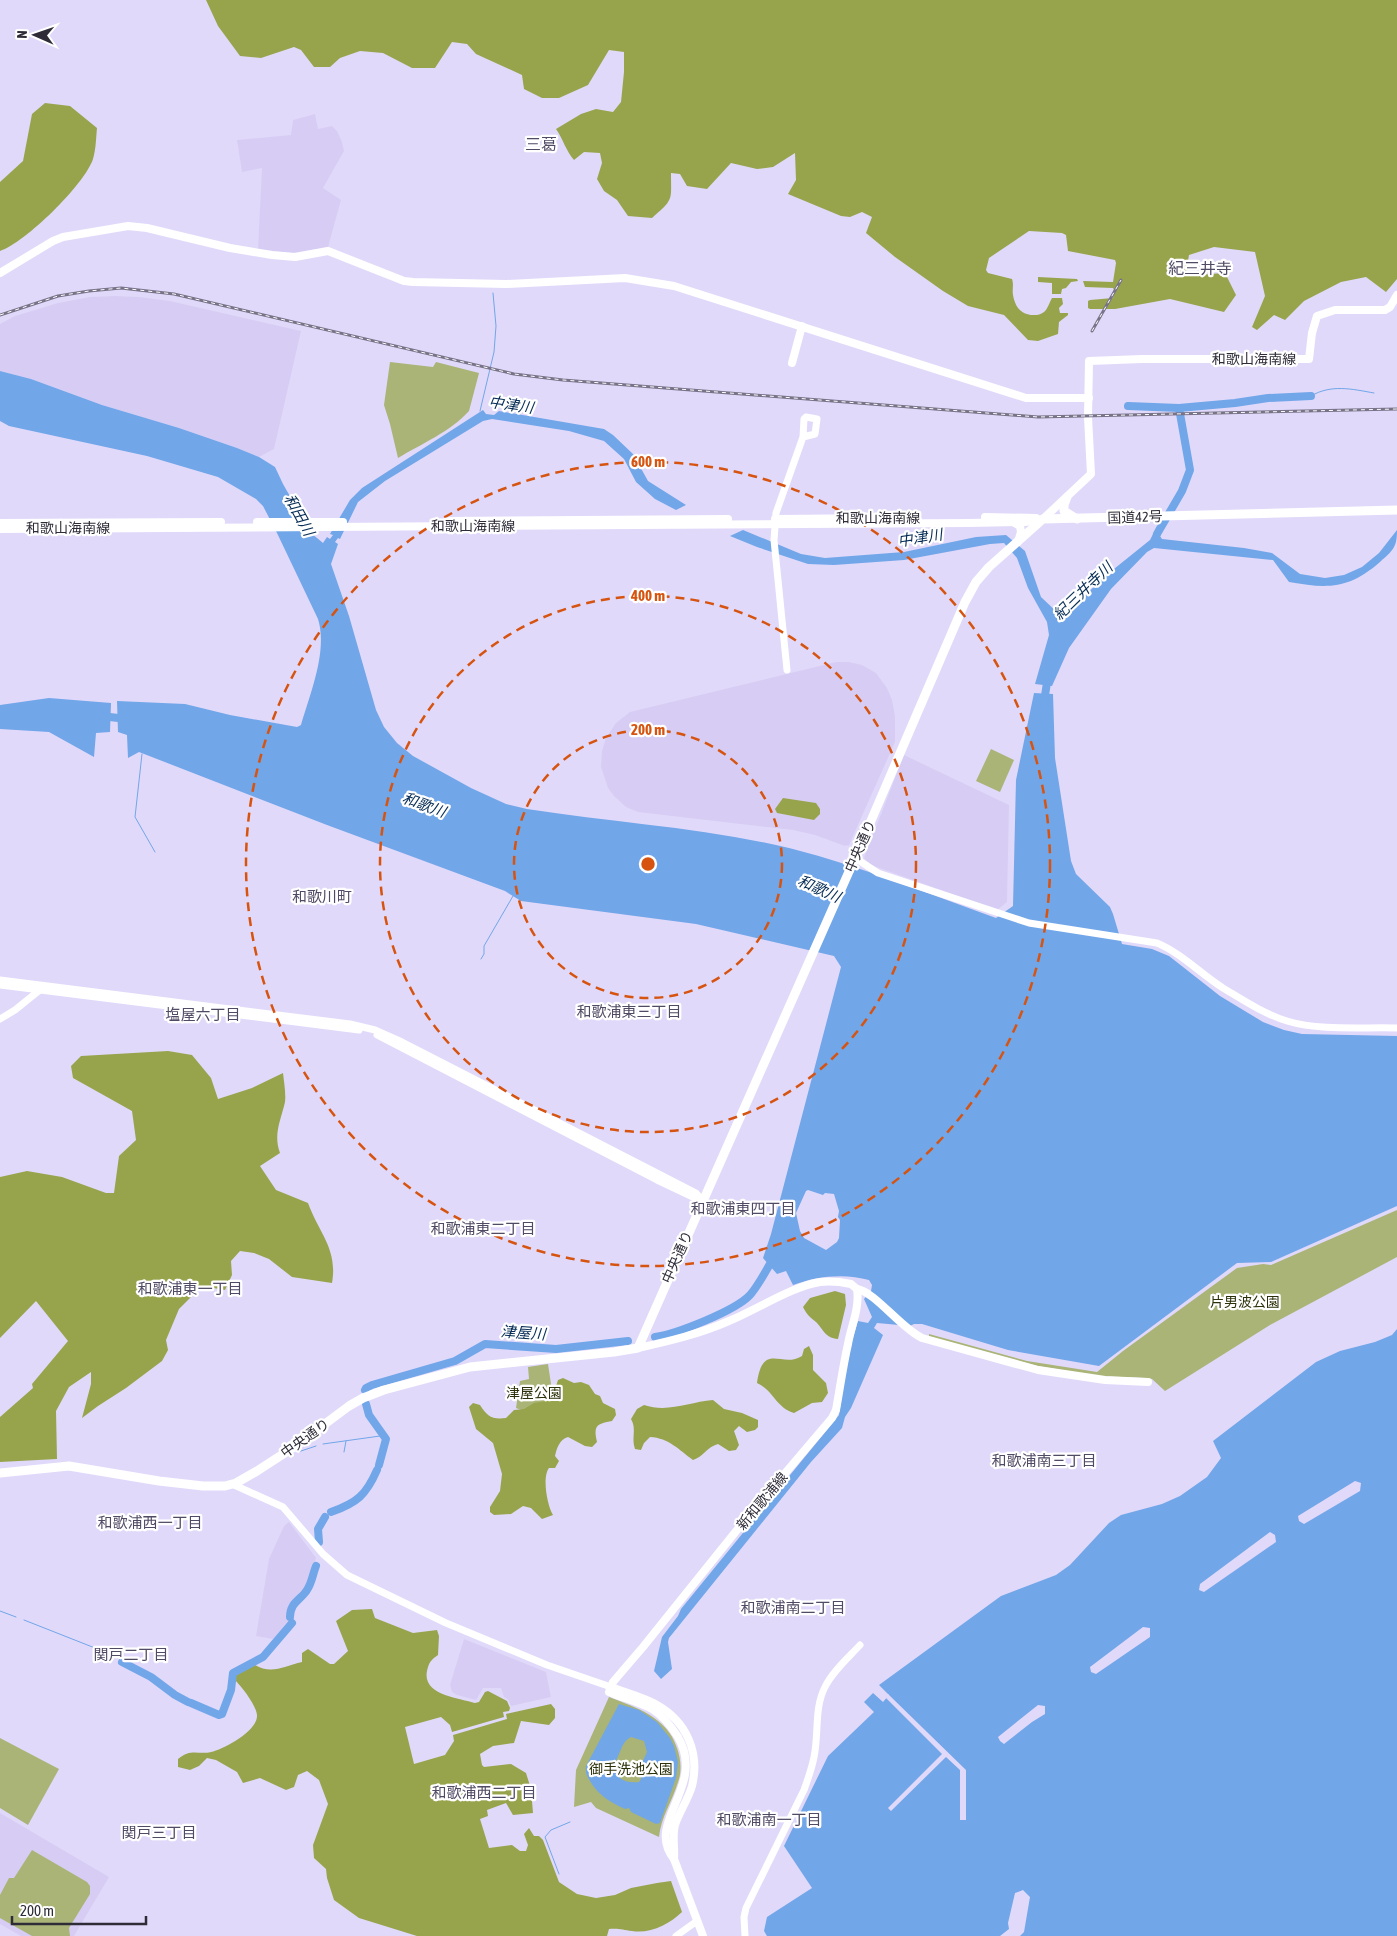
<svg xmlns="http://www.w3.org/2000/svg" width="1397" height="1936" font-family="'Asap Condensed','Noto Sans JP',sans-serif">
<rect width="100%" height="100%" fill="#e1d9fa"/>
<!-- built -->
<g fill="#d7cdf4">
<path d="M315 114 318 129 332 126 337 131 342 142 344 151 323 188 341 200 328 247 293 253 258 250 262 168 242 172 237 140 291 135 293 120Z"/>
<path d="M115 296 139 297 170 301 301 331 274 449 259 457 237 448 179 428 102 405 31 379 0 371V324L15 316 58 303 90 297Z"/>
<path d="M836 662H849L862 665 876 673 887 688 892 700 895 716V742L849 845 845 846 815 835 793 830 638 812 626 807 614 796 608 788 601 767 602 751 606 738 616 723 630 712Z"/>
<path d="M904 755 1009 805 1007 902 997 910 871 865 864 858Z"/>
<path d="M289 1522 316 1558 307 1587 300 1592 289 1610 290 1619 273 1639 256 1636 269 1559 284 1526Z"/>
<path d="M464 1639 546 1672 551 1697 511 1706 508 1699 504 1697 501 1688H483L476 1700 457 1695 452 1692 450 1685Z"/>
<path d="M0 1813 109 1877 74 1936H21L0 1924Z"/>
</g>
<!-- green -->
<g fill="#aab477">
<path d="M390 362 433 367 436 362 479 373 469 411C450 432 421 444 398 458L390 424 384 405Z"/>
<path d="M991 749 1014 760 1000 792 976 781Z"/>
<path d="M1397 1210V1257L1270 1325 1165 1391 1152 1379 1146 1378 1097 1376 1038 1366 929 1337V1334L1027 1361 1097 1372 1123 1351 1237 1268 1263 1264 1271 1265Z"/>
<path d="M548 1364 553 1397 538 1408 527 1412 516 1408 520 1381 529 1379 528 1367Z"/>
<path d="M609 1697C637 1708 667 1717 677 1748 681 1759 682 1772 678 1782 672 1802 661 1817 659 1837L596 1808 591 1802 574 1807 576 1770Z"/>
<path d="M0 1738 59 1769 28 1825 0 1808Z"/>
<path d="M32 1850 87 1882 90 1886V1894L69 1928 70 1936H32L0 1918V1895L9 1878H14Z"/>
</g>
<!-- forest -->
<g fill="#98a44c">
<path d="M206 0H1397V279L1386 292 1366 277 1341 282 1304 301 1285 320 1274 315 1257 330 1252 327 1265 296 1255 252 1214 247 1189 255 1186 272 1196 275 1225 273 1236 295 1224 312 1170 299 1115 309H1090L1088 308V301L1090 300 1113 298 1114 290 1113 288 1085 287 1083 281 1113 282 1116 263 1115 260 1068 251 1066 235 1062 233 1029 231 989 258 986 270 988 273 1012 279C1014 285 1012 289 1013 295 1015 307 1021 315 1034 315 1047 315 1047 307 1052 298H1062L1063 304 1059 308 1060 313H1068V315L1059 322 1058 334 1038 341 1028 340 1004 315 968 306 943 291 895 257 866 233 872 217 862 212 850 217 841 216 788 194 796 180 795 153 773 167 757 169 731 163 707 189 687 186 680 174 671 173C671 201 674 199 652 218L628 216 617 200 604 191 597 179 602 163 600 153 584 152 574 160C566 151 563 139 556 129L581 114 596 109 613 112 621 102 624 72V52L609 50 588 85 559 98H542L524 89 522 75 476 54 467 44 452 42 435 68H412L383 53 360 51 340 58 330 67H314L301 50 294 47 261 58 240 56 218 26Z"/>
<path d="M45 103 70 106 97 128C96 138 96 149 93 159 85 184 25 243 0 251V182L23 161 32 114Z"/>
<path d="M1038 277 1077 279 1078 281 1071 282 1066 288 1062 289 1061 294H1052V283L1038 282Z"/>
<path d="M783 798 816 803 820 809V814L814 820 777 813 775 809Z"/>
<path d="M168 1051 192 1055 211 1078 218 1099 252 1088 283 1073C284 1082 286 1093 285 1102 281 1120 273 1134 280 1153L260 1166 276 1190 308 1203C319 1233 338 1249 332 1283L292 1277 269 1259 254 1253 240 1251 231 1261 232 1275 225 1290 202 1286 179 1309 166 1340 168 1350 162 1361 126 1388 98 1406 82 1418 91 1384V1372L69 1387 56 1411 57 1459 0 1462V1417L33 1388 32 1384 68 1341 36 1301 0 1338V1177L27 1171 62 1177 106 1193H114L119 1156 136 1140 132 1111 73 1078 71 1066 81 1056Z"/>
<path d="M835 1291 845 1294 846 1305 838 1339C825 1338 824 1330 816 1322 810 1317 807 1315 803 1307L810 1298Z"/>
<path d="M809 1346 813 1355V1370L826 1383 828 1393 822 1402 812 1403 794 1413C776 1408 774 1391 757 1383 763 1341 782 1369 802 1356L804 1349Z"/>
<path d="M563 1378 574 1383 581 1382 589 1385 595 1394 600 1396 603 1403 615 1409 616 1415 612 1421C597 1424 593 1425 597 1442L592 1447 585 1446 568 1437C559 1440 557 1448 555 1456L559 1461 555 1468H549C542 1477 547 1505 553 1515L542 1519 531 1508 523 1506 511 1514 494 1515 490 1512V1507L500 1491 502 1474 493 1443 476 1429 469 1407 473 1403 480 1405C487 1416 492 1420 506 1418L514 1410 524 1409 534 1403 546 1401 550 1395 554 1392 558 1380Z"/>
<path d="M713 1400 724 1409 742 1413 758 1420V1427L755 1430 747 1432 739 1426 734 1431 739 1445 736 1450 729 1451 718 1444C707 1447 703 1457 693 1460 679 1450 669 1438 650 1437L644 1443 641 1450 635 1449C631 1438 637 1429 631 1419L637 1409 644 1405C668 1413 689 1402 713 1400Z"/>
<path d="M372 1609 375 1618 413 1633 437 1630 439 1636 438 1655C431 1660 429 1662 427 1671 422 1695 459 1698 475 1703L479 1702 485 1692 488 1691 507 1701 510 1708 509 1711 503 1712 504 1717 452 1732 450 1725 441 1717 405 1727 414 1764 445 1755 454 1741 453 1735 507 1719 506 1714 551 1704 555 1709V1718L549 1725 521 1721 514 1743 493 1746 480 1754 482 1765 484 1767 511 1764 526 1773 531 1789 533 1813 513 1815 506 1803 487 1810 488 1816 480 1819 489 1848 512 1845 520 1851H526L528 1845 524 1834 529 1828 534 1836H539L543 1840 559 1882 577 1894 596 1898 615 1895 631 1888 657 1883 671 1881 682 1912C670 1924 650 1934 632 1931 623 1930 619 1928 609 1929L607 1936H417L359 1918 334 1900 327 1878 326 1869 314 1858 313 1845 328 1804 319 1780 307 1771 298 1775 294 1787 286 1790 260 1778 243 1783 237 1772 216 1760 207 1758 199 1766 190 1770 178 1767V1759C191 1748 198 1755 211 1752 224 1749 258 1731 257 1715 256 1705 242 1687 235 1680V1675L255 1665C271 1675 285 1666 302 1662V1653L308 1649 330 1664H334L348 1651 336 1621 352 1610Z"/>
</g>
<!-- water -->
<g fill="#71a6e9" fill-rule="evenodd">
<path d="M0 371 31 379 102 405 179 428 237 448 259 457 275 467 283 484 311 533 323 543 327 537 330 539 333 535 330 534 350 500 362 488 483 410 486 414 494 415 499 411 604 429 613 435 633 454 648 481 686 505 676 510 655 499 636 482 624 459 604 441 569 431 492 419 483 421 385 481 358 502 340 539 338 538 335 542 338 544 331 564 349 616 376 710 384 727 397 743 413 756 471 788 506 804 527 809C610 822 694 827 776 845 851 862 923 892 996 918L1013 906 1016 780 1034 693 1053 694 1055 758 1071 861 1076 874 1110 907 1113 914 1122 944 1152 949 1169 956 1220 996 1263 1022 1284 1030 1302 1034 1397 1036V1206L1271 1262 1237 1263 1099 1366 1008 1350 922 1324H914L910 1326 877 1323 874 1328 883 1335 851 1408 845 1417 842 1428 811 1462 669 1638 668 1642 672 1669 661 1679 654 1671 662 1637 678 1616 681 1609 839 1415 848 1355 858 1321 868 1323 872 1317 864 1299 871 1291 872 1285 869 1280C845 1273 816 1276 793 1285L786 1271 777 1274 763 1258 771 1234 841 967 834 956 696 924 521 901 505 891 327 825 139 752 128 758 127 735 118 732 117 701 185 704 230 715 297 727 301 725C310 694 328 651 318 619L277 533 263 506 256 499 218 477 147 456 9 426 0 421ZM808 1190 823 1195 825 1193 834 1194 839 1211 838 1217 840 1220 839 1238 837 1242 826 1250 804 1238 800 1231 796 1213 806 1191Z"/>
<path d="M1157 526 1164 528 1160 536 1162 539 1244 548 1272 553 1300 574 1325 578 1344 575 1362 567 1379 553 1397 530C1397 548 1393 550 1380 562 1349 589 1328 589 1289 582L1273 560 1154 548 1147 552 1111 589 1069 648 1052 686 1035 684 1049 635 1047 622 1028 588 1017 558 1004 543 990 544 904 560 834 565 808 564 757 547 730 536 743 530 801 554 825 558 904 552 976 537 1006 535 1025 551 1041 597 1060 615H1065L1104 577 1150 540Z"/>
<path d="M49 698 111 703 110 732 96 733 94 757 49 732 0 729V705Z"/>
<path d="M1397 1329V1936H767L764 1931 767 1917 812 1888 784 1846 828 1756 874 1712 864 1702 873 1693 883 1702 889 1695 879 1685 1001 1596 1056 1575 1070 1565 1109 1523 1121 1515 1162 1504 1180 1496 1207 1477 1221 1458 1213 1441 1316 1362 1340 1351 1375 1342 1392 1335Z"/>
<path d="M619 1704 639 1710 657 1722 670 1738 674 1746 678 1762 676 1778 660 1823 656 1824 631 1812 629 1808 625 1809C610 1802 599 1796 590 1781 587 1776 585 1772 586 1766ZM631 1737 644 1741 647 1752 642 1763 641 1779 639 1782C620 1784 610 1774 618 1756 622 1748 623 1741 631 1737Z"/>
</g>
<!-- pier -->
<g fill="#e1d9fa">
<path d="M1355 1481 1361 1483 1360 1491 1304 1524 1299 1521 1298 1516Z"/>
<path d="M1270 1532 1275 1535 1276 1542 1204 1592 1199 1590 1200 1584Z"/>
<path d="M1143 1627 1150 1628V1637L1096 1674 1091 1672 1090 1667Z"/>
<path d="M888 1694 966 1770V1820H960V1770L946 1757 891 1811 888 1808 942 1754 886 1698Z"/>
<path d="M1038 1705 1045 1706V1714L1032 1722 1004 1744 1000 1741 998 1737Z"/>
<path d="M1023 1890 1030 1897 1024 1932 1020 1936H1000L1009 1929 1008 1923 1015 1893Z"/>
</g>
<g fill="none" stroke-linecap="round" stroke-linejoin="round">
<!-- stream -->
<g stroke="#71a6e9" stroke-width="1">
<path d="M1311 396C1331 384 1352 389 1374 393"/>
<path d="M480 411 494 352 496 326 493 293"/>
<path d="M142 754 135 817 155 852"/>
<path d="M481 959 484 954V946L513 896"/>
<path d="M323 1444 380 1436 382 1432"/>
<path d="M298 1452 316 1446"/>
<path d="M344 1452 346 1441"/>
<path d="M0 1611 16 1617"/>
<path d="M24 1620 95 1648"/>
<path d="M559 1874 545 1837 551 1830 570 1822"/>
</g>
<!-- river -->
<g stroke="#71a6e9" stroke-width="8">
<path d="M1128 406 1179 408 1235 403 1268 398 1311 396"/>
<path d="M1157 534 1182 491 1190 470 1179 408"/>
<path d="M1044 702 1048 676"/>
<path d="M101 716 127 719"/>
<path d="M655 1337C676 1334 735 1311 750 1295 759 1285 766 1270 773 1259"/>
<path d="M365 1390 366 1388 372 1385 455 1361 485 1344 556 1349 628 1341"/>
<path d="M366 1404 369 1415 386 1439 379 1465"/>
<path d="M331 1512C357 1503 366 1495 377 1470"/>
<path d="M319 1542 318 1529 325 1517"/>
<path d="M290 1617C290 1602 301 1600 307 1590 312 1583 313 1573 316 1566"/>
<path d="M122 1662 151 1677 175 1695 188 1702"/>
<path d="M191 1703 219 1715 222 1714 231 1690 233 1673 263 1657 292 1623"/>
</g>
<!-- tertiary -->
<g stroke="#fff" stroke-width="7">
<path d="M787 670 774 540 776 513 803 437 804 419 806 417 817 419 815 434 803 437"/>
<path d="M855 858 878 873 1029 923 1157 943C1181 953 1201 974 1223 988 1243 1000 1264 1014 1287 1021 1320 1031 1362 1027 1397 1028"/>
<path d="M0 980 350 1024 375 1030 402 1042 696 1193 702 1200"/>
<path d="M0 985 359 1030"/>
<path d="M0 1019 15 1010 41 989"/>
<path d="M377 1035 657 1180 695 1198 702 1199"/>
<path d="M232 1484 283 1507 323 1554 347 1575 446 1623 547 1665 611 1687"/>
<path d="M676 1936 697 1921"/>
<path d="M745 1936 744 1917 746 1908 804 1790C808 1779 812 1768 814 1757 819 1734 814 1708 825 1687 832 1672 848 1658 860 1645"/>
</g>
<!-- secondary -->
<g stroke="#fff" stroke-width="8">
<path d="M0 273 53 241 63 237 128 226 147 228 230 248 272 255 295 257 328 251 404 281 413 282 506 284 625 278 674 286 1026 398H1089"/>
<path d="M792 363 802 326"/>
<path d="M985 517 1036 518"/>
<path d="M775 519 886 518"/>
<path d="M1043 519 1091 474 1088 417 1089 361 1142 359H1309L1312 333 1317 316 1335 310H1385L1390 307 1397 295"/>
<path d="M450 521 728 519"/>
<path d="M257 522H343"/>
<path d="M1013 522 1020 526 1021 532 1018 542"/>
<path d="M0 523 221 522"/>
<path d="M0 529 968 523 1025 522 1043 519"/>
<path d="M857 1289C874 1291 902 1329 922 1338L1038 1370 1105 1380 1148 1382"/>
<path d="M638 1348C670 1341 699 1334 729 1321 756 1310 793 1286 820 1282 830 1281 841 1282 851 1284L857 1289C860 1308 851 1326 848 1344 843 1366 840 1388 836 1410L832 1418 737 1530 643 1647 613 1682 609 1692C623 1698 639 1702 652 1709 663 1716 671 1726 678 1737 707 1787 644 1822 674 1859L703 1936"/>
<path d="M611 1687C626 1693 644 1697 657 1705 687 1722 700 1753 692 1786 688 1800 679 1812 675 1825 672 1836 675 1848 674 1859"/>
</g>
<!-- trunk -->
<g stroke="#fff" stroke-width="9">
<path d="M1067 497 1064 505V511L1077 519"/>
<path d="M0 1473 69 1466 159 1481 203 1486H225L236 1483 257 1471 294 1447 349 1406 363 1398 384 1390 470 1367 614 1352 638 1348 855 858 965 602 976 582 989 567 1043 519 1397 510"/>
</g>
<defs>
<g id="rail">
<path d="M0 315 58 296 89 291 121 288 174 294 514 374 563 380 1038 417 1397 409"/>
<path d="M1092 331 1121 280"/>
</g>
</defs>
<!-- rail casing -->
<use href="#rail" stroke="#787388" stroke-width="3"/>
<!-- rail -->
<use href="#rail" stroke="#fff" stroke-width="1" stroke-dasharray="4" stroke-linecap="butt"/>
</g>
<!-- distance rings -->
<g fill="none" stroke="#d65410" stroke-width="2.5" stroke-dasharray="9 6">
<circle cx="648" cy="864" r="134"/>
<circle cx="648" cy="864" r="268"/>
<circle cx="648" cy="864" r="402"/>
</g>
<g text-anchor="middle" stroke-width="4.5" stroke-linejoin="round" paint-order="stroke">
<!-- street labels -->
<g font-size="14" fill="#2f2c38" stroke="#fff">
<text x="1254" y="364">和歌山海南線</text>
<text transform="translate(1135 517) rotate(-2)" y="5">国道42号</text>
<text x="878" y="523">和歌山海南線</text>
<text x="473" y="531">和歌山海南線</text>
<text x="68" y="533">和歌山海南線</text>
<text transform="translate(860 846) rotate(-66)" y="5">中央通り</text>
<text transform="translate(677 1257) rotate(-66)" y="5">中央通り</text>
<text transform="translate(305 1438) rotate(-35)" y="5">中央通り</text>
<text transform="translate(762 1501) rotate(-50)" y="5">新和歌浦線</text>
</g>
<!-- park labels -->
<g font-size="14" fill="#2c310a" stroke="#fff">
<text x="1245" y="1307">片男波公園</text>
<text x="534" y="1398">津屋公園</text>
<text x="631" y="1774">御手洗池公園</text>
</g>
<!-- water labels -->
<g font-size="15" font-style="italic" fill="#062c55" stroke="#fff">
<text transform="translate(511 405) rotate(8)" y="5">中津川</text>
<text transform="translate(299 515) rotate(61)" y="5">和田川</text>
<text transform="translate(920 538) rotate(-9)" y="5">中津川</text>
<text transform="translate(1083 591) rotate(-44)" y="5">紀三井寺川</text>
<text transform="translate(424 805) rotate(20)" y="5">和歌川</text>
<text transform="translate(819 889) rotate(24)" y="5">和歌川</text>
<text transform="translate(523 1333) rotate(4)" y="5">津屋川</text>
</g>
<!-- neighbourhood labels -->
<g font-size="15" fill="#514a64" stroke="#fff">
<text x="322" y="902">和歌川町</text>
<text x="629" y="1017">和歌浦東三丁目</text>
<text x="203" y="1020">塩屋六丁目</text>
<text x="743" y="1214">和歌浦東四丁目</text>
<text x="483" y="1234">和歌浦東二丁目</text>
<text x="190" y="1294">和歌浦東一丁目</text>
<text x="1044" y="1466">和歌浦南三丁目</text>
<text x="150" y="1528">和歌浦西一丁目</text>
<text x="793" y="1613">和歌浦南二丁目</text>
<text x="131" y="1660">関戸二丁目</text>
<text x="484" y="1798">和歌浦西二丁目</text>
<text x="769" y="1825">和歌浦南一丁目</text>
<text x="159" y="1838">関戸三丁目</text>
</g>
<!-- quarter labels -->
<g font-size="16" fill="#514a64" stroke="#fff">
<text x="541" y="150">三葛</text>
<text x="1200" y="274">紀三井寺</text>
</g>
</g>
<circle cx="648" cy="864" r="8" fill="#d65410" stroke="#fff" stroke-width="2.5"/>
<g font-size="15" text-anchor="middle" font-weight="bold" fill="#d65410" stroke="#fff" stroke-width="4.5" stroke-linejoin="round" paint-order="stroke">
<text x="648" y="467">600 m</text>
<text x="648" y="601">400 m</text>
<text x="648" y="735">200 m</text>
</g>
<!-- north arrow -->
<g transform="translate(35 35) rotate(272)" stroke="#ffffff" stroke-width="4" paint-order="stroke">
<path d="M0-4L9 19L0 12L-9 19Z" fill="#2f2c38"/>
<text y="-8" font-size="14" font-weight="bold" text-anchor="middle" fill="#2f2c38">N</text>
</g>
<!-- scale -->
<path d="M12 1916v8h134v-8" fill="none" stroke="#2f2c38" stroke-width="2.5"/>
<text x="20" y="1916" font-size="15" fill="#2f2c38" stroke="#ffffff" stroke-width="4" paint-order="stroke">200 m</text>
</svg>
